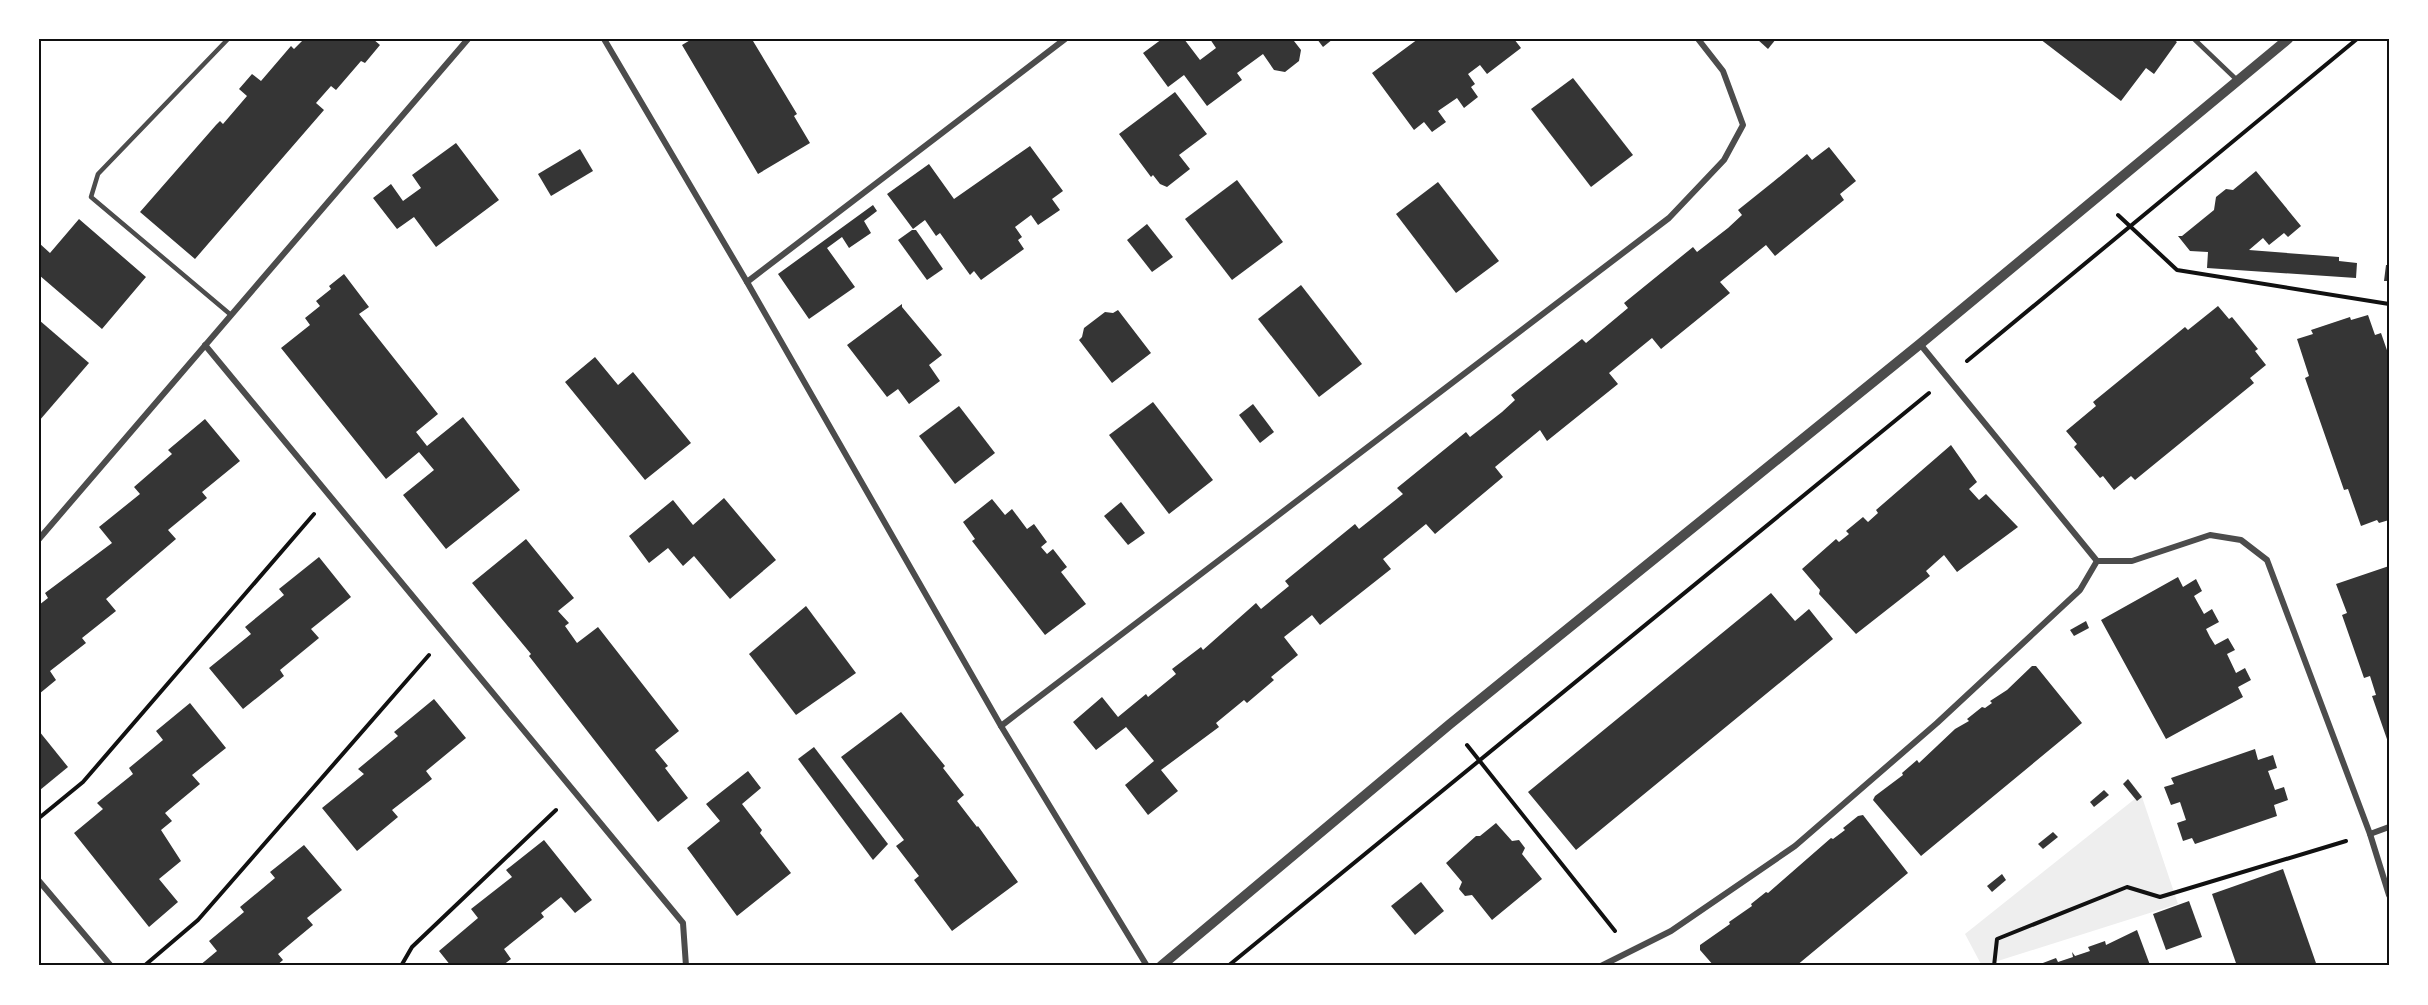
<svg xmlns="http://www.w3.org/2000/svg" width="2428" height="1005" font-family="'Golos Text',sans-serif">
<rect width="100%" height="100%" fill="#fff"/>
<!-- green -->
<path fill="#eee" d="M2141 794 2178 904 1982 966 1965 934Z"/>
<!-- building -->
<g fill="#353535">
<path d="M304 39H373L380 45 365 63 361 61 336 90 331 86 316 103 324 110 195 259 140 212 216 125 220 121 223 124 247 96 239 89 252 74 261 81 291 46 294 49Z"/>
<path d="M692 39H756L753 41 797 114 794 116 810 143 758 174 682 45Z"/>
<path d="M1162 39H1184L1200 60 1216 48 1210 39H1297L1294 41 1301 50 1299 61 1285 72 1274 70 1263 54 1237 73 1242 80 1207 106 1184 75 1168 87 1143 53Z"/>
<path d="M1317 39H1333L1323 47Z"/>
<path d="M1418 39H1514L1521 48 1487 74 1480 65 1468 74 1475 84 1471 87 1478 97 1464 108 1457 98 1438 111 1446 122 1432 132 1424 122 1414 130 1372 73Z"/>
<path d="M1757 39H1776L1768 49Z"/>
<path d="M2040 39H2173L2177 42 2154 74 2146 68 2121 101Z"/>
<path d="M1573 78 1633 155 1591 187 1531 109Z"/>
<path d="M1175 92 1207 134 1179 155 1190 169 1167 187 1160 184 1153 175 1151 177 1119 134Z"/>
<path d="M456 143 499 200 436 247 414 217 397 229 373 198 391 184 403 201 421 188 412 175Z"/>
<path d="M1030 146 1063 191 1052 199 1060 210 1038 225 1031 215 1015 227 1022 237 1018 240 1024 249 981 280 974 271 970 275 940 233 936 236 925 220 913 229 887 194 929 164 954 199Z"/>
<path d="M1829 147 1856 181 1840 194 1844 200 1775 256 1766 245 1720 282 1730 293 1661 349 1652 338 1609 373 1618 384 1547 441 1540 430 1495 467 1503 477 1435 534 1426 524 1383 559 1391 569 1320 625 1312 615 1284 637 1298 655 1271 677 1274 680 1247 703 1244 700 1216 723 1219 727 1161 770 1178 791 1148 815 1125 785 1154 761 1126 727 1096 750 1073 722 1102 697 1118 717 1146 694 1148 697 1176 674 1172 669 1201 647 1203 650 1256 603 1261 609 1289 586 1285 581 1355 524 1359 529 1403 494 1397 488 1466 432 1470 437 1502 412 1515 400 1511 395 1582 339 1586 343 1628 308 1624 303 1693 247 1697 252 1728 228 1742 215 1738 210 1773 182 1807 154 1812 160Z"/>
<path d="M580 149 593 171 551 196 538 174Z"/>
<path d="M2256 171 2301 226 2288 237 2284 233 2269 245 2263 238 2249 250 2339 257V261L2357 263 2356 278 2207 268 2208 252 2190 251 2178 236H2182L2214 210 2216 197 2226 189 2233 190Z"/>
<path d="M1237 180 1283 242 1232 280 1185 219Z"/>
<path d="M1438 182 1499 261 1456 293 1396 214Z"/>
<path d="M873 205 877 211 864 221 871 233 849 248 842 237 827 248 855 287 809 319 778 274Z"/>
<path d="M79 219 146 277 102 329 39 275V243L50 253Z"/>
<path d="M1147 224 1173 257 1152 272 1127 240Z"/>
<path d="M912 230H916L943 269 927 280 898 240Z"/>
<path d="M2386 265H2389V281H2384Z"/>
<path d="M344 274 369 307 359 314 438 414 416 432 427 446 463 417 520 490 446 549 403 495 434 470 419 452 386 479 281 348 310 325 305 318 320 306 316 301 331 289 329 286Z"/>
<path d="M1301 285 1362 364 1319 397 1258 319Z"/>
<path d="M902 304V307L942 355 929 365 940 381 909 404 898 389 887 397 847 345Z"/>
<path d="M2218 306 2229 319 2232 317 2258 349 2255 351 2266 365 2250 378 2254 383 2135 480 2131 476 2114 490 2103 476 2100 478 2074 447 2077 444 2066 431 2096 406 2093 402 2185 327 2188 330Z"/>
<path d="M1118 310 1151 353 1112 383 1079 340 1082 337 1084 328 1105 312 1113 313Z"/>
<path d="M2368 315 2375 335 2381 333 2389 356V520L2379 523 2377 520 2361 526 2348 489 2344 490 2305 378 2309 376 2297 339 2313 334 2311 330 2350 317 2351 320Z"/>
<path d="M39 320 89 363 39 421Z"/>
<path d="M595 357 618 385 633 372 691 443 645 480 565 382Z"/>
<path d="M1153 402 1213 480 1169 514 1109 435Z"/>
<path d="M1253 404 1274 432 1260 443 1239 415Z"/>
<path d="M959 406 995 453 955 484 919 436Z"/>
<path d="M205 419 240 461 202 492 207 498 168 530 176 539 106 599 116 611 82 638 86 643 50 671 56 680 39 694V605L48 598 45 593 112 543 99 527 140 494 134 487 172 454 168 450Z"/>
<path d="M1951 445 1977 482 1969 489 1979 500 1986 494 2018 527 1957 572 1944 555 1926 571 1930 576 1856 634 1819 594 1820 590 1802 569 1836 539 1839 542 1849 534 1846 531 1863 517 1868 522 1878 513 1876 510Z"/>
<path d="M724 498 776 560 730 599 694 556 683 566 668 548 649 563 629 536 673 500 693 525Z"/>
<path d="M992 499 1005 515 1012 509 1027 529 1034 524 1047 542 1041 547 1047 554 1053 549 1067 567 1061 572 1086 604 1045 635 972 541 975 539 963 522Z"/>
<path d="M1121 502 1145 533 1128 545 1104 516Z"/>
<path d="M526 539 574 598 558 611 569 623 565 626 577 643 598 627 679 731 655 750 668 766 665 768 688 798 658 822 529 656 531 654 472 583Z"/>
<path d="M319 557 351 597 311 629 319 638 280 670 284 676 243 709 209 668 251 634 245 627 284 595 279 589Z"/>
<path d="M2389 566V745L2372 696 2376 695 2370 676 2364 678 2342 615 2347 613 2336 584Z"/>
<path d="M2178 577 2183 587 2196 579 2202 591 2194 596 2204 614 2212 609 2219 622 2206 629 2210 637 2215 645 2228 638 2235 650 2227 654 2236 673 2245 668 2251 680 2238 687 2243 697 2166 739 2101 620Z"/>
<path d="M1771 593 1795 621 1809 609 1833 639 1576 850 1528 792Z"/>
<path d="M806 606 856 673 796 715 749 654Z"/>
<path d="M2086 621 2089 628 2074 636 2070 630Z"/>
<path d="M2032 666H2036L2082 723 1921 856 1873 800 1875 796 1903 775 1902 773 1917 760 1919 763 1955 729 1969 721 1967 719 1982 707 1985 708 1992 703 1990 701 2007 690Z"/>
<path d="M434 699 466 738 426 771 432 779 392 810 398 817 357 851 322 808 364 774 358 769 398 736 394 732Z"/>
<path d="M190 703 226 748 192 775 200 784 165 813 172 821 161 830 181 861 159 879 178 902 149 927 74 833 103 809 97 803 133 774 129 768 163 740 156 731Z"/>
<path d="M901 712 945 766 943 768 964 795 957 801 977 827 978 826 1018 882 952 931 914 880 919 876 896 846 904 840 841 757Z"/>
<path d="M39 731 68 767 40 790 39 788Z"/>
<path d="M814 747 888 844 873 860 798 759Z"/>
<path d="M2255 749 2258 760 2273 755 2277 768 2268 771 2275 790 2284 787 2288 800 2274 805 2277 816 2195 844 2192 838 2183 841 2177 823 2186 820 2180 802 2171 805 2164 787 2174 784 2171 778Z"/>
<path d="M748 771 761 788 742 804 762 830 760 833 791 873 737 916 687 848 720 821 706 804Z"/>
<path d="M2128 779 2142 797 2137 801 2123 784Z"/>
<path d="M2104 790 2109 795 2094 807 2090 802Z"/>
<path d="M1863 815 1908 873 1796 966H1714L1700 950V945L1730 924 1729 922 1752 906 1751 904 1766 892 1768 893 1831 838 1833 839 1845 830 1843 828 1858 816Z"/>
<path d="M1496 823 1512 841 1519 840 1525 848 1522 854 1542 879 1492 920 1472 895 1465 896 1459 889 1462 882 1446 863 1476 836H1480Z"/>
<path d="M2053 832 2058 837 2043 849 2038 844Z"/>
<path d="M544 840 592 900 575 913 561 897 541 913 544 917 504 949 511 959 502 966H451L439 951 478 918 471 909 512 877 506 870Z"/>
<path d="M304 845 342 890 307 918 313 925 278 954 283 960 276 966H199L217 951 209 941 244 912 240 907 275 878 270 872Z"/>
<path d="M2283 869 2317 966H2237L2212 894Z"/>
<path d="M2002 874 2006 880 1992 892 1987 886Z"/>
<path d="M1421 882 1444 911 1415 935 1391 906Z"/>
<path d="M2189 901 2202 937 2166 950 2153 914Z"/>
<path d="M2137 930 2150 965 2147 966H2035L2056 958 2058 962 2073 957 2072 952 2075 956 2090 951 2088 947 2105 941 2106 945Z"/>
</g>
<g fill="none" stroke-linecap="round" stroke-linejoin="round">
<!-- path -->
<g stroke="#111" stroke-width="4">
<path d="M2118 215 2177 270 2389 304"/>
<path d="M1967 361 2357 39"/>
<path d="M1467 745 1615 931"/>
<path d="M39 818 83 782 314 514"/>
<path d="M144 966 198 920 429 655"/>
<path d="M401 966 412 947 556 810"/>
<path d="M1228 966 1929 393"/>
<path d="M1994 966 1997 939 2127 887 2160 897 2346 841"/>
</g>
<!-- service -->
<g stroke="#4c4c4c" stroke-width="4.5">
<path d="M228 39 98 174 91 197 231 315"/>
<path d="M2194 39 2238 81"/>
</g>
<!-- minor -->
<g stroke="#4c4c4c" stroke-width="6">
<path d="M604 39 747 282 1001 726 1147 966"/>
<path d="M747 282 1065 39"/>
<path d="M1920 344 2097 561"/>
<path d="M205 345 683 923 686 966"/>
<path d="M39 539 468 39"/>
<path d="M1001 726 1669 218 1724 160 1743 125 1723 71 1698 39"/>
<path d="M2370 834 2389 827"/>
<path d="M39 881 111 966"/>
<path d="M1601 966 1671 931 1795 846 1937 723 2080 590 2097 561H2132L2210 535 2241 540 2267 560 2370 834 2389 895"/>
</g>
<!-- tertiary -->
<path stroke="#4c4c4c" stroke-width="10" d="M1161 966 1450 724 1920 344 2288 39"/>
</g>
<!-- border -->
<rect width="2428" height="1005" fill="none" stroke="#ffffff" stroke-width="81"/>
<rect x="40" y="40" width="2348" height="924" fill="none" stroke="#111" stroke-width="2"/>
</svg>
